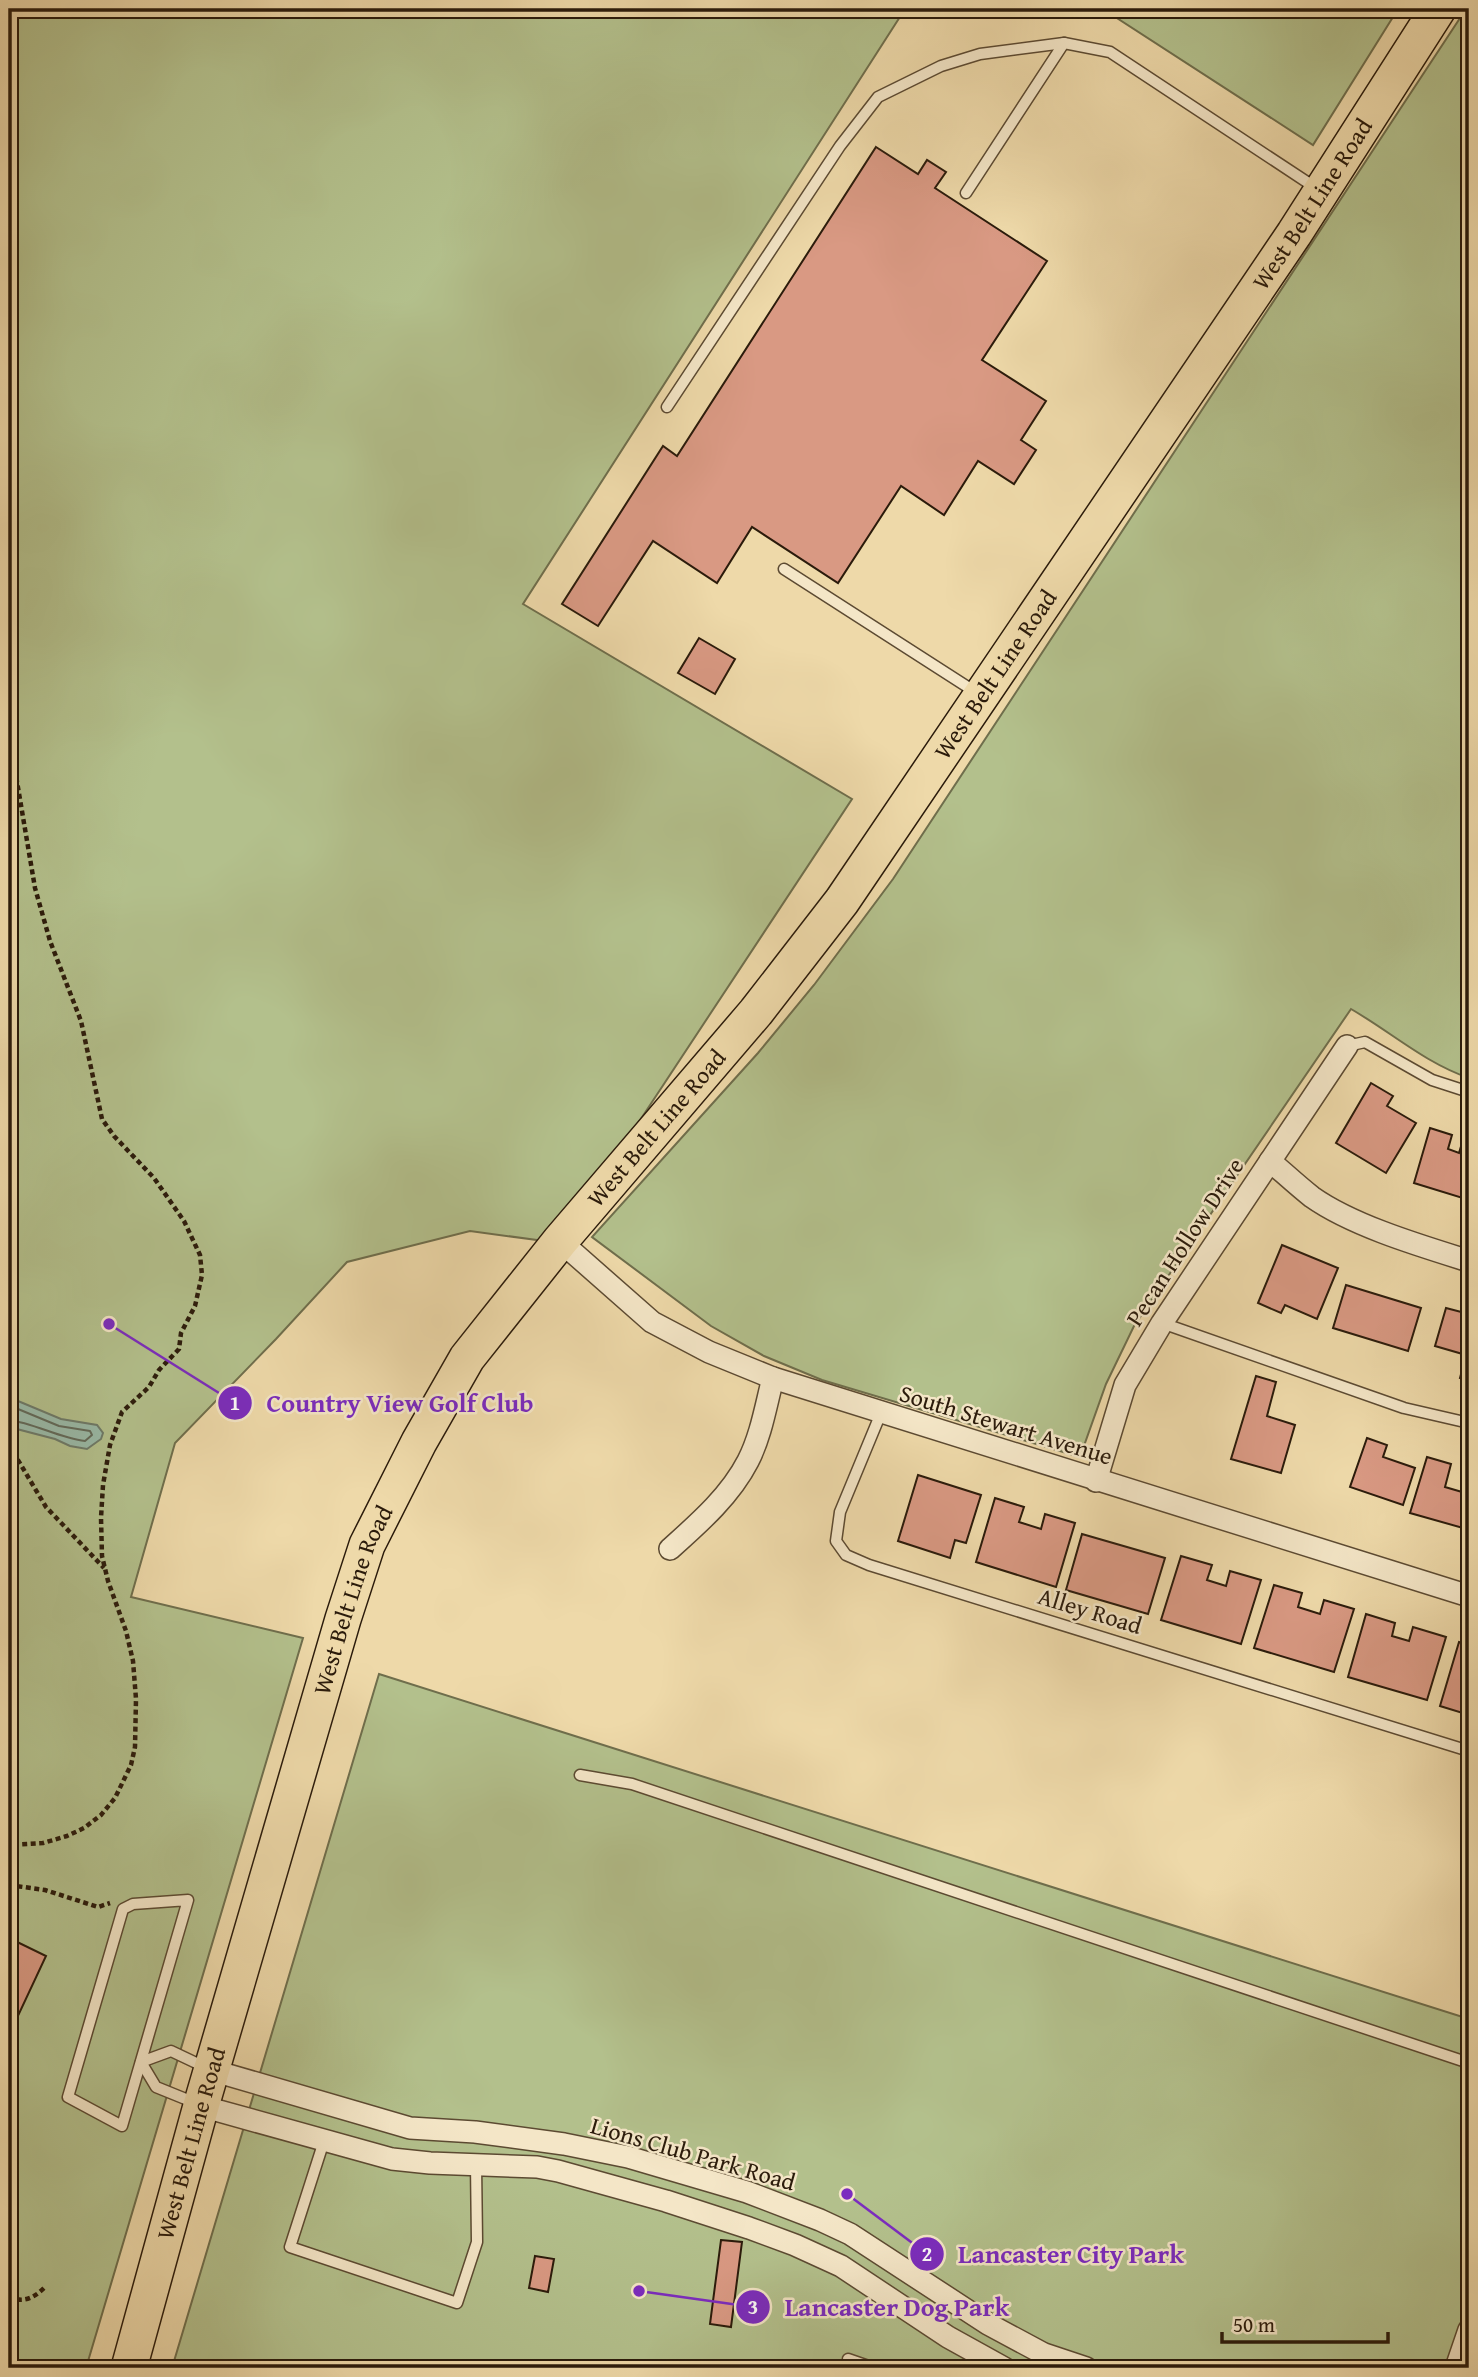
<svg xmlns="http://www.w3.org/2000/svg" width="1478" height="2377" font-family="'Gentium Book Plus',serif">
<rect width="100%" height="100%" fill="#eed9a9"/>
<filter id="stains"><feTurbulence type="fractalNoise" baseFrequency=".00286" numOctaves="4"/><feColorMatrix values="0 0 0 0 .2 0 0 0 0 .09 0 0 0 0 .02 0 0 0 .5 -.17"/></filter>
<radialGradient id="worn" r=".72"><stop offset=".6" stop-color="#630" stop-opacity="0"/><stop offset="1" stop-color="#630" stop-opacity=".3"/></radialGradient>
<!-- green -->
<g fill="#b3c08c" stroke="#6f6e4c" stroke-width="2">
<path d="M9 9H905L523 604 852 799 559 1243 470 1231 347 1262 276 1339 175 1443 131 1597 303 1638 86 2368H9Z"/>
<path d="M965 9H1398L1313 145 1109 13Z"/>
<path d="M1466 9H1469V1078C1425 1063 1391 1032 1351 1009L1134 1326 1106 1384 1080 1457 822 1380 764 1356 711 1326 592 1237 758 1053 814 985 893 879Z"/>
<path d="M379 1674 1469 2019V2368H172Z"/>
</g>
<!-- water -->
<path fill="#99baa8" stroke="#6d7a69" stroke-width="2" d="M18 1401 61 1419 97 1425 103 1433 101 1439 87 1449 70 1446 55 1439 13 1428 9 1424V1404Z"/>
<g fill="none" stroke-linecap="round" stroke-linejoin="round">
<!-- shore -->
<path stroke="#626a5a" stroke-width="2" d="M9 1410 18 1409 59 1426 90 1431 92 1435 85 1441C59 1438 34 1423 9 1420"/>
</g>
<!-- building -->
<g fill="#d99983" stroke="#2b1b0b" stroke-width="2">
<path d="M876 147 918 174 927 160 946 172 935 188 1047 261 982 360 1046 401 1021 440 1036 450 1014 484 978 461 944 515 901 486 838 583 752 527 717 583 653 541 598 626 562 604 663 446 677 456Z"/>
<path d="M699 638 735 659 715 694 678 673Z"/>
<path d="M1371 1083 1393 1096 1387 1106 1416 1123 1386 1173 1336 1143Z"/>
<path d="M1430 1128 1452 1135 1448 1149 1459 1153 1465 1133 1469 1134V1200L1414 1183Z"/>
<path d="M1282 1245 1338 1268 1317 1319 1285 1305 1281 1313 1258 1303Z"/>
<path d="M1346 1285 1421 1308 1408 1351 1333 1328Z"/>
<path d="M1446 1308 1469 1314V1380L1460 1378 1466 1355 1435 1346Z"/>
<path d="M1256 1376 1276 1382 1267 1416 1295 1425 1281 1473 1231 1459Z"/>
<path d="M1367 1438 1387 1445 1383 1457 1415 1468 1403 1505 1350 1487Z"/>
<path d="M1427 1457 1451 1464 1445 1487 1469 1494V1505L1463 1528 1410 1513Z"/>
<path d="M918 1475 981 1495 966 1543 955 1540 950 1558 898 1541Z"/>
<path d="M995 1498 1024 1507 1019 1522 1041 1529 1045 1514 1075 1523 1056 1587 976 1562Z"/>
<path d="M1082 1534 1165 1558 1148 1614 1066 1590Z"/>
<path d="M1181 1556 1212 1565 1207 1580 1226 1586 1230 1571 1261 1580 1241 1644 1161 1620Z"/>
<path d="M1274 1585 1302 1593 1298 1607 1320 1614 1324 1600 1354 1609 1334 1672 1254 1648Z"/>
<path d="M1366 1614 1395 1623 1392 1636 1409 1641 1413 1627 1446 1637 1427 1700 1348 1677Z"/>
<path d="M1459 1642 1469 1645V1715L1440 1706Z"/>
<path d="M9 1938 46 1956 9 2035Z"/>
<path d="M721 2240 742 2242 731 2327 710 2324Z"/>
<path d="M535 2256 554 2259 548 2292 529 2288Z"/>
</g>
<g fill="none" stroke-linecap="round" stroke-linejoin="round">
<defs>
<g id="lane">
<path d="M966 193 1064 43 1110 52 1316 188"/>
<path d="M667 407 840 146 878 97 941 66 980 54 1064 43"/>
<path d="M784 569 977 693"/>
<path d="M1347 1046 1365 1042 1432 1080 1469 1092"/>
<path d="M1162 1323 1404 1408 1469 1423"/>
<path d="M881 1413 840 1512 836 1541 846 1555 869 1565 1469 1751"/>
<path d="M580 1775 632 1784 1469 2063"/>
<path d="M188 1900 122 2126 68 2097 123 1909 133 1904Z"/>
<path d="M198 2104 156 2087 141 2062 171 2051 209 2069"/>
<path d="M324 2141 290 2247 457 2303 477 2242 476 2164"/>
<path d="M848 2359 874 2368"/>
</g>
<g id="street">
<path d="M1270 1161C1284 1173 1298 1186 1312 1197 1353 1226 1421 1246 1469 1261"/>
<path d="M560 1241 652 1322 709 1352 773 1378 1469 1596"/>
<path d="M1096 1481 1125 1385 1162 1323 1347 1046"/>
<path d="M670 1549C699 1523 730 1496 748 1461 761 1436 766 1405 773 1378"/>
<path d="M211 2070 410 2128 475 2132 564 2144 628 2157 747 2192 820 2220 850 2234 988 2324 1044 2354 1086 2368"/>
<path d="M201 2106 392 2159 430 2163 537 2167 558 2171 666 2201 749 2228 795 2245 841 2266 948 2337 1004 2368"/>
<path d="M1456 2368 1469 2330"/>
</g>
<g id="primary">
<path id="s1" d="M129 2368 201 2106 343 1619 367 1545 419 1442 467 1358 560 1241 756 1012 842 901 1294 234 1438 9"/>
</g>
</defs>
<!-- lane casing -->
<use href="#lane" stroke="#5c4a32" stroke-width="13"/>
<!-- street casing -->
<use href="#street" stroke="#5c4a32" stroke-width="24"/>
<!-- primary casing -->
<use href="#primary" stroke="#2b1b0b" stroke-width="38"/>
<!-- path -->
<g stroke="#2b1b0b" stroke-width="4.5" stroke-dasharray="5 3.5" stroke-linecap="butt">
<path d="M9 744 13 758 35 888 50 941 81 1021 102 1119 114 1136 154 1178 184 1221 200 1255 202 1275 195 1306 181 1333 179 1349 159 1370 149 1387 122 1412 110 1445 103 1485 101 1518 102 1556 108 1581 126 1631 133 1661 136 1699 135 1747 131 1765 115 1798 101 1815 84 1828 67 1836 43 1843 9 1845"/>
<path d="M9 1445 46 1507 104 1568"/>
<path d="M9 1885 45 1890 98 1907 110 1903"/>
<path d="M9 2296C22 2304 34 2298 44 2288"/>
</g>
<!-- lane -->
<use href="#lane" stroke="#f4e6c7" stroke-width="10"/>
<!-- street -->
<use href="#street" stroke="#f4e6c7" stroke-width="21"/>
<!-- primary -->
<use href="#primary" stroke="#eed9a9" stroke-width="35"/>
</g>
<g text-anchor="middle" stroke-width="5" stroke-linejoin="round" paint-order="stroke">
<!-- street labels -->
<g font-size="24" fill="#2b1b0b" stroke="#f4e6c7">
<text dy="8" stroke="none"><textPath href="#s1" startOffset="2501">West Belt Line Road</textPath></text>
<text dy="8" stroke="none"><textPath href="#s1" startOffset="1934">West Belt Line Road</textPath></text>
<text dy="8" stroke="none"><textPath href="#s1" startOffset="1367">West Belt Line Road</textPath></text>
<text transform="translate(1185 1242) rotate(-57)" y="8">Pecan Hollow Drive</text>
<text transform="translate(1006 1425) rotate(17)" y="8">South Stewart Avenue</text>
<text dy="8" stroke="none"><textPath href="#s1" startOffset="800">West Belt Line Road</textPath></text>
<text transform="translate(1090 1611) rotate(17)" y="8">Alley Road</text>
<text dy="8" stroke="none"><textPath href="#s1" startOffset="233">West Belt Line Road</textPath></text>
<text transform="translate(693 2154) rotate(16)" y="8">Lions Club Park Road</text>
</g>
</g>
<!-- callouts -->
<path fill="none" stroke="#7b2cbf" stroke-width="2.5" d="M109 1324L235 1403M847 2194L927 2254M639 2291L753 2307"/>
<g fill="#7b2cbf" stroke="#f4e6c7" stroke-width="2.5">
<circle cx="109" cy="1324" r="7"/>
<circle cx="847" cy="2194" r="7"/>
<circle cx="639" cy="2291" r="7"/>
<circle cx="235" cy="1403" r="18"/>
<circle cx="927" cy="2254" r="18"/>
<circle cx="753" cy="2307" r="18"/>
</g>
<g font-size="21" text-anchor="middle" font-weight="bold" fill="#fff">
<text x="235" y="1410">1</text>
<text x="927" y="2261">2</text>
<text x="753" y="2314">3</text>
</g>
<g font-size="26" text-anchor="middle" font-weight="bold" fill="#7b2cbf" stroke="#f4e6c7" stroke-width="5" stroke-linejoin="round" paint-order="stroke">
<text x="400" y="1412">Country View Golf Club</text>
<text x="1071" y="2263">Lancaster City Park</text>
<text x="897" y="2316">Lancaster Dog Park</text>
</g>
<!-- margin -->
<rect width="1478" height="2377" fill="none" stroke="#eed9a9" stroke-width="35"/>
<rect x="10" y="10" width="1457" height="2356" fill="none" stroke="#2b1b0b" stroke-width="3.5"/>
<rect x="18" y="18" width="1443" height="2342" fill="none" stroke="#2b1b0b" stroke-width="2"/>
<!-- scale -->
<path d="M1222 2332v10h166v-10" fill="none" stroke="#2b1b0b" stroke-width="3.5"/>
<text x="1233" y="2332" font-size="21" fill="#2b1b0b" stroke="#f4e6c7" stroke-width="5" paint-order="stroke">50 m</text>
<rect width="100%" height="100%" filter="url(#stains)"/>
<rect width="100%" height="100%" fill="url(#worn)"/>
</svg>
